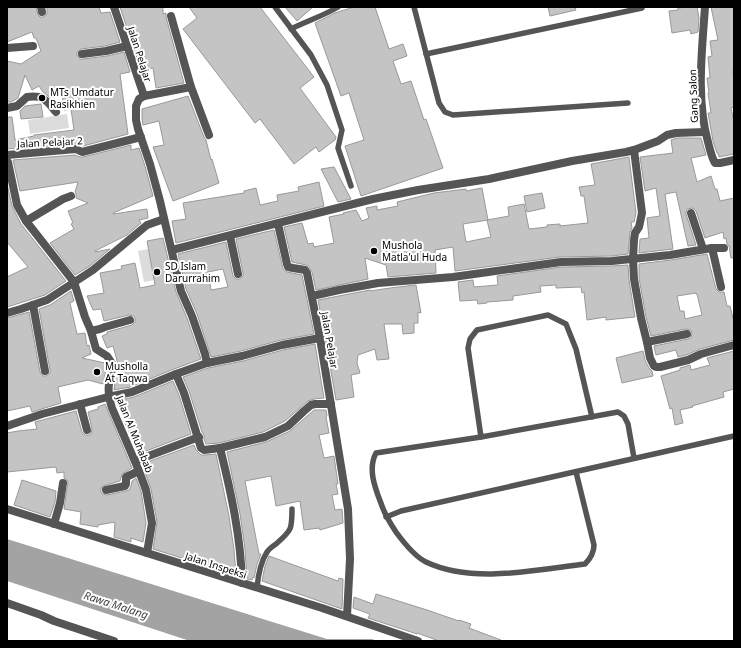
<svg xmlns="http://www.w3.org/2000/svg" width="741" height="648" font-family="'Noto Sans',sans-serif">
<rect width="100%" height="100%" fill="#fff"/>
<!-- green -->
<g fill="#dcdcdc">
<path d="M67 114 69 128 30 134 28 120Z"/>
<path d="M154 248 160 279 144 282 138 251Z"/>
</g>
<!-- water -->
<path fill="#a3a3a3" d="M7 539 327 639H372L377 641H190L7 581Z"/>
<!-- building -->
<g fill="#c4c4c4" stroke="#999" fill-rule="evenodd">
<path d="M7 7H36L38 15 40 17H43L45 16 47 14V7H99L101 13 110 12 120 42 105 46 81 49 77 52V55L80 59H83L107 56 124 52 130 72 120 74 128 134 83 146 76 144 7 149V117H12L15 140 34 136V135L74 130 71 109 64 110 62 93 52 99 43 92 39 86 32 90 25 75 18 98 11 102H7V61L21 64 41 51 36 38H34L32 32 7 42Z"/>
<path d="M120 7H163V14L166 13V17L184 83 156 88 153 68 141 70Z"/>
<path d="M189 7H260L314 77 300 88 336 137 335 140 319 152 316 147 294 164 260 119 255 123 183 29 197 18Z"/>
<path d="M285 7H313L297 21Z"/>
<path d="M354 7H375L389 49 403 44 407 56 393 61 401 84 411 81 424 120 426 119 443 168 361 196 345 146 364 140 349 93 341 96 315 23 335 13Z"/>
<path d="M548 7H575L576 10 550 16Z"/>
<path d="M688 7H697L699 18 698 32 691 34 690 30 672 33 669 11 678 10V8Z"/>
<path d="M711 7H734V71H733L734 81V107L731 108 734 122V154L719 157 718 153H717L713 141 708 113H711L708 93H709L707 78H710L708 57 712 56 710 41 718 40Z"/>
<path d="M188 96 204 137 206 140 211 160 212 159 219 183 181 198 173 201 153 147 164 145 159 121 143 125 142 118V109Z"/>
<path d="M41 104 43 117 21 119 20 111 25 106Z"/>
<path d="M677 138H701L706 155 691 158 697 182 711 176 715 189H717L720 201 734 198V258H731L729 246 727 244 726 238 724 239 723 232 705 238 696 211 694 209 692 208 687 209 686 212V214L696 245 688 246 676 192 665 194 673 249 639 253 640 239 649 238 647 218 660 216 656 188 645 191 640 157 673 153 671 140Z"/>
<path d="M131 145V150L139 148 145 166 153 196 113 213V214L147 209 148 218 139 220 141 223 127 235 95 251V252L110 249 90 266 75 275 50 243 74 229 71 224 73 223 68 211 88 203 76 198V194L75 192 78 182 20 191 13 160 75 155 80 157H83Z"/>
<path d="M629 157 636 213 634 222H631L632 228 630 232 628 254 612 256 560 257 455 271 453 247 435 250 436 273 388 277 386 265 365 258 368 279 316 290 312 272 309 267 306 265 292 262 284 227 302 223 308 244 313 243 314 247 334 243 329 217 344 214 343 213 356 210 362 221 369 218 366 208 377 206V210L398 206 397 202 434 193 466 189V191L482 188 488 220 463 224 466 242 491 237 487 220 509 216 508 207 524 204 529 229 547 227V225L560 224V226L588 223 584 196H581L579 187 595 185 591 164Z"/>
<path d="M334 167 342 182 351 199 338 202 321 169Z"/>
<path d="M319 182 324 206 176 243 172 221 186 219 183 203 244 193V191L256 188 260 205 278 201 277 195 299 191 298 187Z"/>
<path d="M7 184 12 206 21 224 66 281 45 295 7 307V276H9L28 267 7 242Z"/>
<path d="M542 193 545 208 527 212 524 196Z"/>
<path d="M274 230 283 269 287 272 302 275 314 334 281 340 241 351 211 357 197 314 186 289 178 254 226 242 233 276 236 279H240L243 276V273L236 239ZM223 269 228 287 211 290 208 272Z"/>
<path d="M163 238 176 292 187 318 201 359 174 369 130 387 114 390 115 382 119 366 118 364 113 346 107 348 102 336 107 334V332L132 325 135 322V318L134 316 129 315 104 321 101 309 93 310 87 296 104 293 100 273 122 269 121 266 135 263 140 288 155 285 147 241Z"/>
<path d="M707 254 716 289 719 292H724L727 306H730L734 322V340L700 349 686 355 678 357 676 350 656 355 654 346 688 339 691 338 692 333 691 330 686 329 651 336 646 317 639 278V264L671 260ZM696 293V294H697L702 315 685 319 684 311H680L677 296Z"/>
<path d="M628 265 629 280 635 317 606 320V317L587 320 584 292 582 293 581 287 556 288V285L540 286 541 292 513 296V300L487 302V303L478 304 477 300 460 301 458 282 473 280 474 287 498 285 497 276 561 267 612 266Z"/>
<path d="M416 285 421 313 418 312V323H414V333L403 334 402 324H384L389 359 377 360 375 349 358 355 357 363 360 373 351 375 354 397 336 400 325 337 318 300 370 290V291L390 288Z"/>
<path d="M71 291 74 301 70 303 77 334 85 333 87 346 89 345 91 354 82 358 105 363 107 366 103 384 88 380 58 387 61 403 32 412 30 406 7 411V318L29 312 40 372 43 376H46L50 373V370L39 309 50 305Z"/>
<path d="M315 344 324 398 314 399 308 401 285 421 263 432 219 443 206 444 204 439V435L202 432 189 391 183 377 208 368 243 361 283 350Z"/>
<path d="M643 351 645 360 649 368 652 371 653 376 622 383 616 358Z"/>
<path d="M734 351V389L723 392 724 397 692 406 693 407 680 410 683 423 675 425 672 408 670 409 661 376 680 370V368L690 365 691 370 710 365 707 358Z"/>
<path d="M173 381 179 395 191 434 138 454 116 401 134 397Z"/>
<path d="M105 404 132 468 122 474 120 481 103 486 101 488V492L102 494 107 495 126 491 129 490 131 486 132 481 136 478 141 491 146 523 143 542 131 538V542L114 537 115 522 98 525V527L80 524 81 512 64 509 68 481 64 478V472L57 473 56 467 7 472V433L18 431 37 429 35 422 76 411 82 432 85 435H89L91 434 92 429 88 412 98 409V407Z"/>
<path d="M314 410H326L327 416 326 417 329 433 319 435 324 458 334 456 338 484H336L338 494 332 495 335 510 342 509 343 523 320 530 319 528 304 530 300 501 276 506 271 476 245 481 259 554H261L257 564 254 578 253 577 252 580 247 579 245 549 240 514 227 452 266 442 290 431Z"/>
<path d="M194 445 196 450 201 455H205L216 454 229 516 234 550 236 575 153 549 157 522 151 489 142 464Z"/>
<path d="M22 480 56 491 55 502 50 517 14 505Z"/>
<path d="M269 556 338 581 339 578 343 579 342 609 262 581 265 566Z"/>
<path d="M376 594 427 610 459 621V620L471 624 469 628 501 640V641H439L417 633V634L368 618 370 614 353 608 354 597 373 604Z"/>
</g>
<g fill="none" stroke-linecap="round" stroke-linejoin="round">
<!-- lane -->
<g stroke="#555" stroke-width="5.5">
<path d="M275 7 311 55 327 85 342 130 338 148 351 186"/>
<path d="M414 7 439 103 445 112 453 115 628 103"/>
<path d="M291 29C307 21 323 16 338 7"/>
<path d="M426 54 642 8"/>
<path d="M481 437 468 348 470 339 477 330 548 315 566 324 576 349 592 417"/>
<path d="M576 472 594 545C594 553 591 558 585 564 536 570 472 584 426 562 414 556 404 543 396 532 390 523 386 517 382 506 376 490 367 470 376 453L389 451 481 437 618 412 624 416 628 424 634 458"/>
<path d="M386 517 401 511 734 436"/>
<path d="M257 588C258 576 260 563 267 552 269 549 273 546 276 544 292 530 292 529 292 509"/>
</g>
<!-- street -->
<g stroke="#555" stroke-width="8">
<path d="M41 7 42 12"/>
<path d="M114 7 144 96"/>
<path d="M705 7C702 51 696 99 708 142 710 149 711 156 715 163H720L734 160"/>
<path d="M171 16 191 87 144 96 139 99 136 106V120L138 129 150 164 160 201 181 291 192 316 205 354 207 363"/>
<path d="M7 48 33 46"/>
<path d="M82 54 106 51 127 46"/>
<path d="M191 87 209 135"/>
<path d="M7 108 17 106 27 97C44 95 46 100 56 112"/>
<path d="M634 150 642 213 639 227 635 233 634 240 633 259 634 279 641 318 647 342 650 358 654 366 656 367H660L688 360 701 354 734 345"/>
<path d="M7 155 76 149 82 152 141 137"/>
<path d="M7 161 8 162 17 205 26 221 74 282 85 317 91 331 96 349 107 356 113 365C109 382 106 390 112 408L139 471 146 490 152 523 147 553"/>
<path d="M691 213 703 249"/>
<path d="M26 221 63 199 71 196"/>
<path d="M278 224 287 264 288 267 293 268 305 270 307 273 320 338 348 509 350 559 347 616"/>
<path d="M230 236 238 274"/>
<path d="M712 248 721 287"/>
<path d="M172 250 373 199 418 190 489 179 572 161 626 152 634 150 658 141 667 135 676 133 705 132"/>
<path d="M312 296 339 290 378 283 453 277 561 262 612 261 670 255 712 248H724"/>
<path d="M33 305 45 371"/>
<path d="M7 313 21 309 47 300 93 270 147 225 164 219"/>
<path d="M91 331 100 329 105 327 130 320"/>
<path d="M647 342 687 334"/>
<path d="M176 374 184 393 201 448 204 450 220 448C231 492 241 538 242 583"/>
<path d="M80 404 87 430"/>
<path d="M7 426 42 414 108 397 132 392 176 374 207 363 242 356 282 345 320 338"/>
<path d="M220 448 265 437 288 426 304 411 311 405 315 404H331"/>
<path d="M135 461 199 437"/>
<path d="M106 490 125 486 126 484V477L139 471"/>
<path d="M7 509 322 608 418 641"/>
<path d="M54 524 60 503 63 483"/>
<path d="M7 603 41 615 54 621 114 641"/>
</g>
</g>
<!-- markers -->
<g fill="#000" stroke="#fff" stroke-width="1.5">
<circle cx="42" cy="98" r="4"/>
<circle cx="374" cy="251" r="4"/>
<circle cx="157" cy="272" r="4"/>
<circle cx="97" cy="372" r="4"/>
</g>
<g text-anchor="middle" stroke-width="4" stroke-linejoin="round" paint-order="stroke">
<!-- street labels -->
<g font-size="10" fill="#000" stroke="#fff">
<text transform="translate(140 54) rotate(72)" y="4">Jalan Pelajar</text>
<text transform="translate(693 96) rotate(-92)" y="4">Gang Salon</text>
<text transform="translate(50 142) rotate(-3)" y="4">Jalan Pelajar 2</text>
<text transform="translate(330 340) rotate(80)" y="4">Jalan Pelajar</text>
<text transform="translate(135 434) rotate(68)" y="4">Jalan Al Muhabab</text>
<text transform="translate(216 565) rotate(18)" y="4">Jalan Inspeksi</text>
</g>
<!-- poi labels -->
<g font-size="10" fill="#000" stroke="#fff" text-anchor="start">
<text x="50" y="96">MTs Umdatur<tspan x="50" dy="12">Rasikhien</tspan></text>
<text x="382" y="249">Mushola<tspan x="382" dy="12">Matla'ul Huda</tspan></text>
<text x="165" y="270">SD Islam<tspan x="165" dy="12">Darurrahim</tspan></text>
<text x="105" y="370">Musholla<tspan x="105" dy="12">At Taqwa</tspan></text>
</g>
<!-- water labels -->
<g font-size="11" font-style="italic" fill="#444" stroke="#fff">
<text transform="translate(116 605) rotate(18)" y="4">Rawa Malang</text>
</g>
</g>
<!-- border -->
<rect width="741" height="648" fill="none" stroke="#000000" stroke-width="16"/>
</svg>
